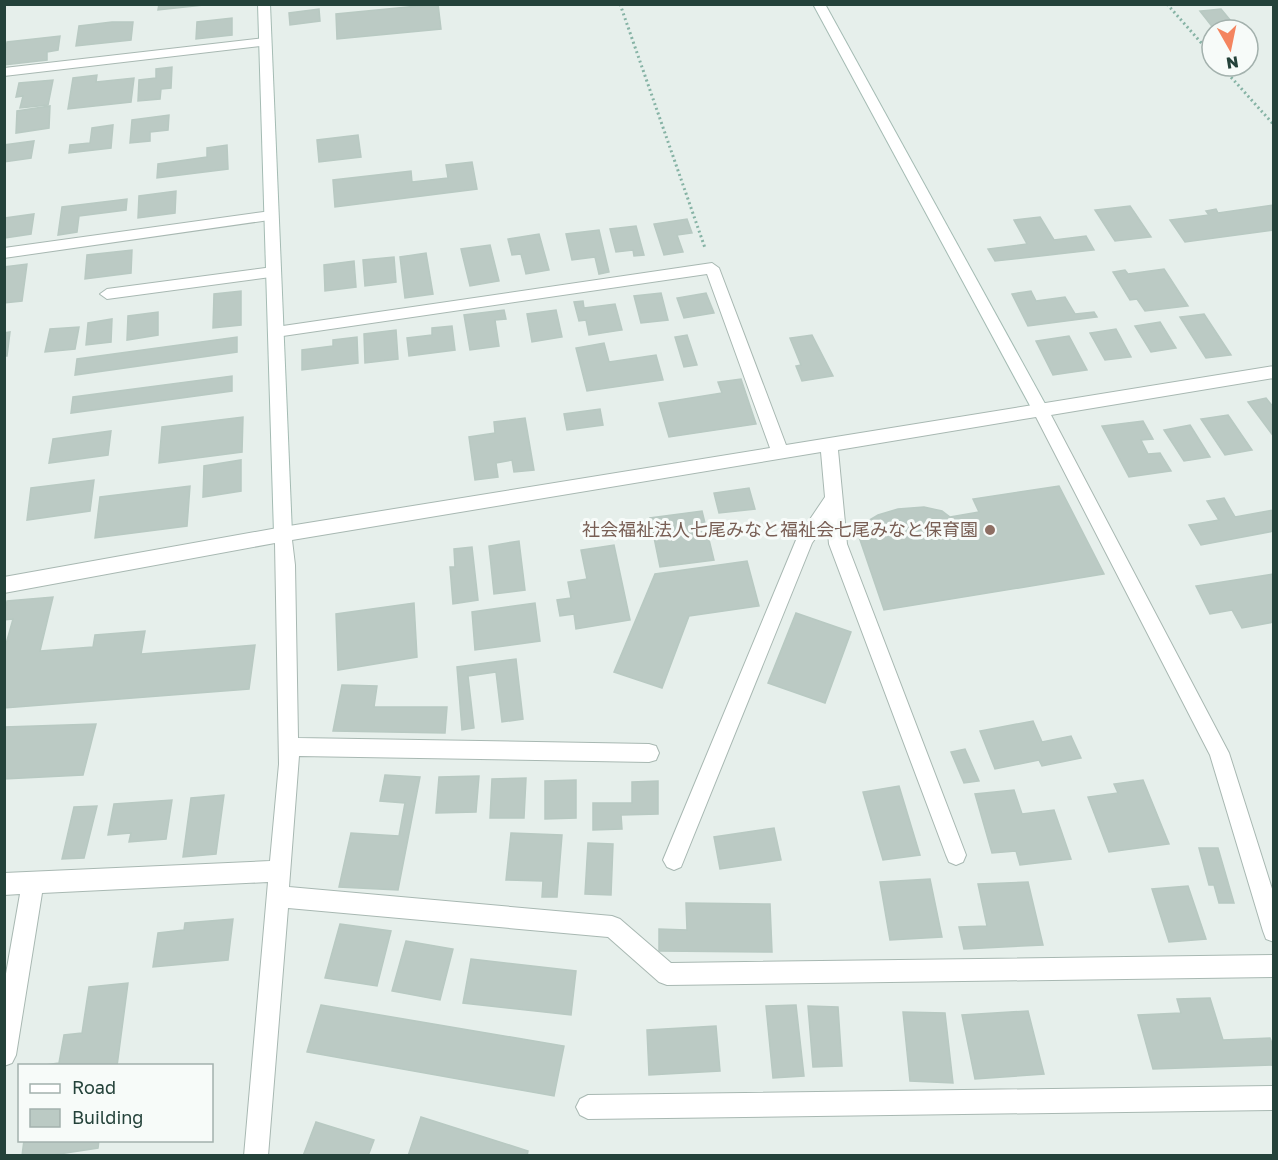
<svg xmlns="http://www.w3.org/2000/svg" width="1278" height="1160" font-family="'Golos Text','Noto Sans JP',sans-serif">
<rect width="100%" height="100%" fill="#e6efeb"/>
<!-- building -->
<g fill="#bbcac4" stroke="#b8c9c2" stroke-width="1.5">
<path d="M159 4H213L158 10Z"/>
<path d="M438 4 441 29 337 39 336 14Z"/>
<path d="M319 9 320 21 290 25 289 13Z"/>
<path d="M1221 9 1235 26 1214 29 1200 11Z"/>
<path d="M232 18V35L196 39 197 22Z"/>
<path d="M112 22H133L131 40 76 46 79 26Z"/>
<path d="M60 36 58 50 47 52V60L4 65 7 42Z"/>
<path d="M172 67 171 88 161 89 160 99 138 101 139 80 156 78V69Z"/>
<path d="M97 75 96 82 134 78 131 102 68 109 73 78Z"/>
<path d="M53 80 48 105 20 108 23 96 16 97 19 83Z"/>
<path d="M50 106 49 128 16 133 17 111Z"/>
<path d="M169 115 168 130 150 132V141L130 143 132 120Z"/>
<path d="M113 125 111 148 69 153 70 145 90 143 92 128Z"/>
<path d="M358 135 361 157 319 162 317 140Z"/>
<path d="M34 141 31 158 4 162V145Z"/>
<path d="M227 145 228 169 157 178 158 164 207 157V148Z"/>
<path d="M472 162 477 189 335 207 333 180 411 171 412 182 448 178 446 165Z"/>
<path d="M176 191 175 213 138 218 139 196Z"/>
<path d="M127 199 126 210 79 216 77 232 58 235 62 207Z"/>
<path d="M1274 205V230L1185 242 1170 220 1209 215 1206 211 1216 209 1218 213Z"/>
<path d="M1130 206 1151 237 1115 241 1095 210Z"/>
<path d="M34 214 31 234 4 238 5 218Z"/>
<path d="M1040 217 1054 240 1086 236 1094 250 995 261 988 249 1027 244 1014 220Z"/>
<path d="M687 219 692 233 677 235 683 252 664 255 654 224Z"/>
<path d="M636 226 644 255 634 256 633 250 616 252 610 229Z"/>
<path d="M599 230 609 272 599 274 595 257 572 260 566 234Z"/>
<path d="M539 234 549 270 526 274 521 254 512 255 508 239Z"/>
<path d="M490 245 499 281 470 286 461 249Z"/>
<path d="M132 250 131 273 85 279 87 255Z"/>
<path d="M426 253 433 294 405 298 400 257Z"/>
<path d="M394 257 396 282 365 286 363 260Z"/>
<path d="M354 261 356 287 325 291 324 265Z"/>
<path d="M27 264 22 301 4 303V267Z"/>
<path d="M1164 269 1188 306 1145 311 1137 299 1130 300 1113 272 1125 270 1128 274Z"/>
<path d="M241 291V325L213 328 214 294Z"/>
<path d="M1031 291 1036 301 1065 297 1075 314 1094 312 1097 317 1028 326 1012 294Z"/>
<path d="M661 293 668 320 641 323 634 296Z"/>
<path d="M706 293 714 313 684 318 677 298Z"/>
<path d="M583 301 584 308 615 304 622 330 589 335 586 320 579 321 574 302Z"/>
<path d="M504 310 506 319 495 320 499 346 470 350 464 315Z"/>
<path d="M556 310 562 337 532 342 527 314Z"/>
<path d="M158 312V335L127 340 128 316Z"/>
<path d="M1204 314 1231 355 1206 358 1180 317Z"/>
<path d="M112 319 111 342 86 345 88 323Z"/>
<path d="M1160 322 1176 348 1151 352 1135 326Z"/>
<path d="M452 326 455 350 409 356 407 338 432 335V328Z"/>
<path d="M79 327 75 349 45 352 50 329Z"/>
<path d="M1116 329 1131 357 1105 360 1090 333Z"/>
<path d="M396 330 398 359 365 363 364 334Z"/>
<path d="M10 332 7 356H4V333Z"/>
<path d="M687 335 697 365 684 367 675 337Z"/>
<path d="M812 335 833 376 802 381 796 366 801 365 790 338Z"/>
<path d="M1069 336 1087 370 1053 375 1036 341Z"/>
<path d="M237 337V352L75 375 77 359Z"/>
<path d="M357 337 358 363 302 370V350L333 346V340Z"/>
<path d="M604 343 609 362 656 355 663 380 587 391 576 348Z"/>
<path d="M232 376V391L71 413 73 397Z"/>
<path d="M741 379 756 424 669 437 659 403 722 393 718 382Z"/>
<path d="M1266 398 1274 408V437L1248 402Z"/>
<path d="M600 409 603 425 567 430 564 414Z"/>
<path d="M1228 415 1252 450 1225 455 1201 419Z"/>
<path d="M243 417 242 452 159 463 162 427Z"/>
<path d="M525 418 534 470 514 472 512 460 496 463 498 477 475 480 469 437 495 433 494 422Z"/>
<path d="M1143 421 1153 439 1141 440 1148 454 1160 453 1171 471 1129 477 1102 426Z"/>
<path d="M1190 425 1210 457 1184 461 1164 430Z"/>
<path d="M111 431 108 455 49 463 53 439Z"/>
<path d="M241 460V491L203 497 204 466Z"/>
<path d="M94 480 90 511 27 520 31 488Z"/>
<path d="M190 486 187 526 95 538 100 497Z"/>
<path d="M1059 486 1104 574 884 610 856 528 878 515 898 509 924 507 942 511 950 517 979 512 973 499Z"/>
<path d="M749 488 755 509 719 513 714 493Z"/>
<path d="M1224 498 1235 517 1274 510V531L1201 545 1189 525 1219 520 1207 501Z"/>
<path d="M702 511 714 560 660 567 650 518Z"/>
<path d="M519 541 525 590 494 594 489 546Z"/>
<path d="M614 545 630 620 576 629 574 614 560 616 557 600 571 598 568 582 587 579 581 550Z"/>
<path d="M472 547 478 600 453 604 450 567H455L454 549Z"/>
<path d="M747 561 759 606 689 616 662 688 614 672 655 574Z"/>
<path d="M1273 574 1274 622 1242 628 1232 610 1210 614 1196 586Z"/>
<path d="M53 597 40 651 93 647 95 635 145 631 141 654 255 645 249 689 4 708V651L13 619 4 620 7 601Z"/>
<path d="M414 603 417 657 338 670 336 614Z"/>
<path d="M535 603 540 641 475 650 472 612Z"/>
<path d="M796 613 851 632 825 703 768 683Z"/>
<path d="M516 659 523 719 502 722 496 672 468 676 474 728 462 730 457 667Z"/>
<path d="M342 685 377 686 374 707H447L445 733 333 731Z"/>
<path d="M1033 721 1042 742 1071 736 1081 758 1042 766 1039 760 995 769 980 731Z"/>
<path d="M96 724 83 775 4 779V727Z"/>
<path d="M965 749 979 781 964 783 951 752Z"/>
<path d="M385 775 420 777 398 890 339 887 351 833 399 836 405 803 380 801Z"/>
<path d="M479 776 476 812 436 813 439 777Z"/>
<path d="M526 778 524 818H490L492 779Z"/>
<path d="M576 780V818L545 819V781Z"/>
<path d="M1143 780 1169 844 1109 852 1088 797 1118 793 1114 784Z"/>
<path d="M658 781V814L621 815 622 829 593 830V803H632V782Z"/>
<path d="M899 786 920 855 883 860 863 792Z"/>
<path d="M1014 790 1022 814 1054 810 1071 859 1020 865 1016 851 992 853 975 794Z"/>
<path d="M224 795 216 854 183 857 191 798Z"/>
<path d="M172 800 166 839 129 842 131 833 108 835 114 804Z"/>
<path d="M97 806 84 858 62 859 74 807Z"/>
<path d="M774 828 781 860 720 869 714 837Z"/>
<path d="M511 833 562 835 557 897H542L543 881 506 880Z"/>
<path d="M588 843 613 844 611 895 585 894Z"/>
<path d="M1199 848H1218L1234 903H1219L1214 885H1209Z"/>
<path d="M930 879 942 937 890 940 880 882Z"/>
<path d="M1028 882 1043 945 964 949 959 927 987 926 978 884Z"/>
<path d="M1188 886 1206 939 1169 942 1152 889Z"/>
<path d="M686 903 770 904 772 952 659 951V929L687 930Z"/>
<path d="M233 919 228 960 153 967 158 933 184 930 185 923Z"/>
<path d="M340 924 391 931 377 986 325 978Z"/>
<path d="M406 941 453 949 440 1000 392 991Z"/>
<path d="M471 959 576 971 571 1015 463 1003Z"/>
<path d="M128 983 117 1066H38L59 1063 64 1035 82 1033 89 987Z"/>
<path d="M1210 998 1223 1040 1270 1038 1274 1049V1065L1153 1069 1138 1015 1181 1013 1177 999Z"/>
<path d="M321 1005 564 1046 554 1096 307 1052Z"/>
<path d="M796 1005 804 1076 773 1078 766 1006Z"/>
<path d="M808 1006 838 1007 842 1066 813 1067Z"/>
<path d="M1028 1011 1044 1074 975 1079 962 1015Z"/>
<path d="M903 1012 945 1013 953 1083 910 1081Z"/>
<path d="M716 1026 720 1071 649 1075 647 1030Z"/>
<path d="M421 1117 528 1151 527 1156H408Z"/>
<path d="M316 1122 374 1140 368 1156H303Z"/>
<path d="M24 1140H99L98 1148 46 1156H22Z"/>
</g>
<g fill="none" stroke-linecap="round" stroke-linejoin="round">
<defs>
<g id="street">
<path d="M265 38 269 39V45L4 76V68Z"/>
<path d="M271 211 278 216 276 219 4 258V248Z"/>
<path d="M712 263 719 268 786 445 1274 366V378L1051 415 1229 753 1274 895V942L1266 939 1263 931 1210 755 1036 417 838 450 847 544 966 855 963 862 956 865 949 862 946 855 829 544 827 522 812 543 681 867 674 870 667 867 663 860 796 540 825 497 821 452 292 540 295 565 298 738 649 744 656 746 659 753 656 760 649 762 299 756 289 887 612 916 620 919 671 963 1274 955V977L667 985 659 982 608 937 288 908 268 1156H244L268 882 42 893 16 1055 12 1063 4 1066V985L20 894 4 895V873L270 861 279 764 275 543 4 593V577L283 527 770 448 707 274 276 337 271 336 268 332 271 328 276 327Z"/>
<path d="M273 267 280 272 278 276 107 299 100 294 107 289Z"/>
<path d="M1274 1086V1110L588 1119 580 1115 576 1107 580 1099 588 1095Z"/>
</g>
<g id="secondary">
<path d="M258 4H270L292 534 289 539 283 541 277 539 274 534Z"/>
<path d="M813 4H825L1049 411 1047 415H1035Z"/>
</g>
</defs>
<!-- street casing -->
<use href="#street" stroke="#a8b8b2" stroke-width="2"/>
<!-- secondary casing -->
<use href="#secondary" stroke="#a4bbb3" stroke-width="2"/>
<!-- path -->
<g stroke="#86b3a5" stroke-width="3" stroke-dasharray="2 3" stroke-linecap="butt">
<path d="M620 4 705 248"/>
<path d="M1167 4 1212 55"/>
<path d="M1221 66 1274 125"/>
</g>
<!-- street -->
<use href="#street" fill="#fff" fill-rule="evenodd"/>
<!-- secondary -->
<use href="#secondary" fill="#fff" fill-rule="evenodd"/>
</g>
<!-- markers -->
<circle fill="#8d6e63" stroke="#f7fbf9" stroke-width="2" cx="990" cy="530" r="6"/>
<g text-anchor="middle" stroke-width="6" stroke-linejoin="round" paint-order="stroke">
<!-- education labels -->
<g font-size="18" fill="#785e54" stroke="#f7fbf9" text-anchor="end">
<text x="978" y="536">社会福祉法人七尾みなと福祉会七尾みなと保育園</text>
</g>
</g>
<!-- border -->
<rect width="1278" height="1160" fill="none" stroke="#24423a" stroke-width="12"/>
<!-- legend -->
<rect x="18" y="1064" width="195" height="78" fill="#f7fbf9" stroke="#a3b1ad" stroke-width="1.5"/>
<rect x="30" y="1084" width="30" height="9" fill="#ffffff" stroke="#a3b1ad" stroke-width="1.5"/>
<text x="72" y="1094" font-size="18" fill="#24423a">Road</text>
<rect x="30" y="1109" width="30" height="18" fill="#bbcac4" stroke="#a3b1ad" stroke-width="1.5"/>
<text x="72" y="1124" font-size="18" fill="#24423a">Building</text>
<!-- north arrow -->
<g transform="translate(1230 48) rotate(171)"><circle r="28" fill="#f7fbf9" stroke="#a3b1ad" stroke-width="1.5"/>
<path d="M0-4.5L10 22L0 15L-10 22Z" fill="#f4845f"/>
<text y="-9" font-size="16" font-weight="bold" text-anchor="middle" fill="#24423a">N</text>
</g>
</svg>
